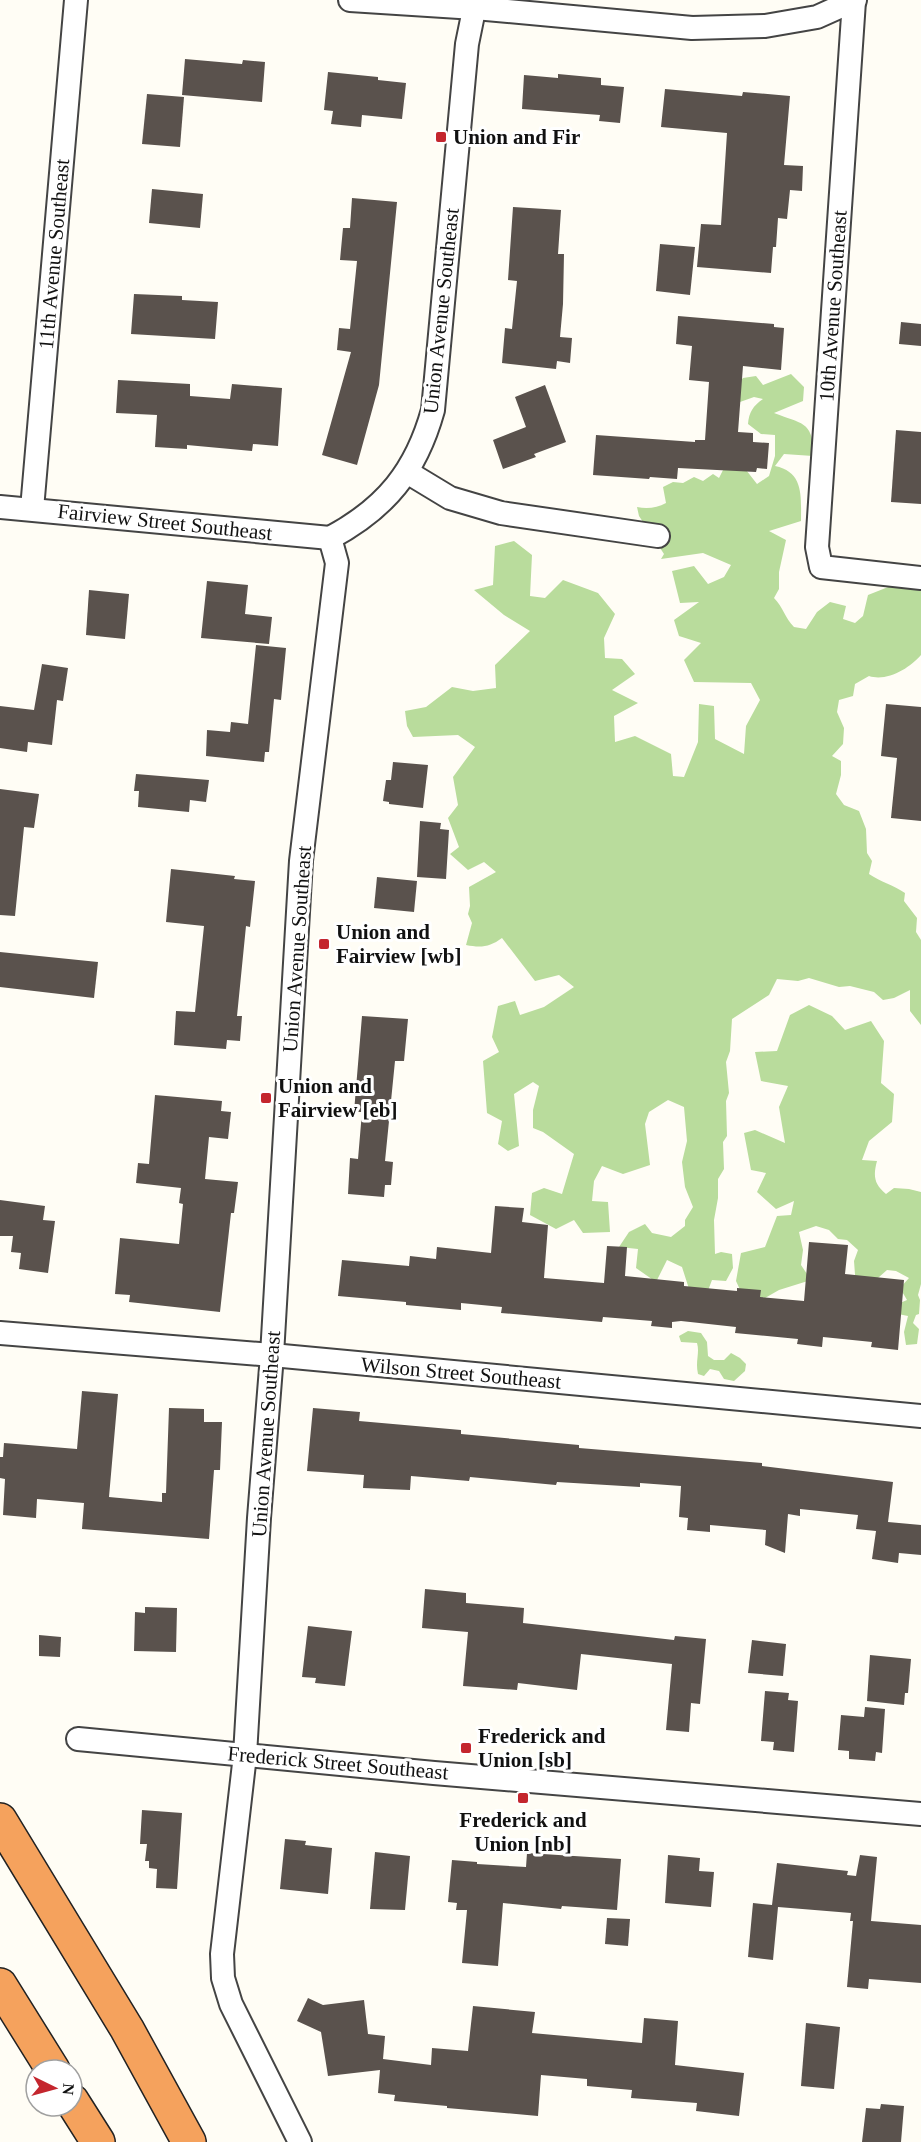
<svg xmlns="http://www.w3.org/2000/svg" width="921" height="2142" font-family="'Times New Roman',serif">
<rect width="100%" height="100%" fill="#fffdf5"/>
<!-- forest -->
<g fill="#b9dc9c">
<path d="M791 374 804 387 803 401 774 413C802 424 814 421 813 456L784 454 775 466C804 472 801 496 801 521L769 531 786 540 779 572V589L774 598C783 607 785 618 794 627L806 629 817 612 830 602 846 606 843 619 855 623 863 616 868 595 921 574V655C910 668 887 682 869 676L855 684 853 696 839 700 837 712 844 728 843 744 832 756 841 761V775L836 794 844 805 859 811 866 829 867 853 872 861 869 874C881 882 893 885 905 893L904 901 917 918 916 932 921 940V1025L910 1011V990L894 998 883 1000 874 992 850 986 839 987 809 978 798 981 777 979 769 995 732 1019 730 1051 726 1062 729 1093 726 1101 727 1136 723 1142 724 1169 718 1179V1198L714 1220 715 1254 721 1252 732 1254 733 1268 726 1281 712 1280 698 1317 682 1267 667 1260 656 1282 636 1268 638 1249 619 1247 629 1232 645 1224 652 1233 671 1237 685 1226V1220L693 1207 685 1187 682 1162 687 1141 684 1107 668 1100 649 1112 645 1124 650 1165 623 1174 602 1166 594 1181 592 1201 608 1202 610 1232 583 1233 574 1220 556 1229 530 1215 532 1193 544 1188 562 1194 574 1154 543 1132 533 1128V1110L539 1086 533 1082 514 1094 519 1146 508 1151 498 1144 502 1121 487 1113 483 1061 499 1052 492 1037 498 1006 515 1001 520 1015 544 1007 574 987 559 975 535 981 502 938C490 947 481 948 466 945L472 923 468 914 470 906 469 887 496 872 484 862 468 870 450 854 459 847 448 818 458 805 453 777 475 747 458 735 413 737 407 726 405 711 426 707 452 687 473 691 496 688 495 665 530 631 504 615 474 590 493 585 495 546 514 541 532 555 530 596 545 598 563 580 598 593 615 614 604 638 605 658 622 659 635 674 612 690 638 703 614 716 615 742 635 736 671 754 673 776 684 777 698 742 699 704 714 706 715 739 744 754 746 726 760 700 751 683 694 682 684 660 701 643 679 636 674 620 699 602 680 603 672 571 694 566 708 584 724 577 731 565 703 553 661 559 664 554 639 516 637 507C647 509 657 508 666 503L663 487 673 482 683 483 694 477 703 481 713 474 719 478 726 464 743 466 757 484 769 476 775 456V435L761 434 748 424C749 412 753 406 763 399L754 397 740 402 733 390 743 378 756 376 763 385Z"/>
<path d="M809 1005 832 1016 845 1030 871 1021 884 1041 881 1083 894 1094 892 1122 869 1141 862 1160 877 1161C873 1176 874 1184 886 1194L894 1188 909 1189 921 1192V1284L918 1295 920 1300 919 1314 916 1315 913 1323 919 1329 917 1344 906 1345 904 1332 908 1316 898 1314 900 1303 907 1300 900 1288 909 1278 896 1271 887 1270 870 1285 856 1288 854 1261 858 1250 847 1240 838 1239 829 1230 816 1226 799 1232 803 1250 801 1265 811 1280 779 1290 765 1298 742 1294 736 1281 741 1253 765 1247 777 1216 791 1215 794 1201 776 1209 757 1192 766 1173 751 1170 744 1133 755 1130 785 1143 779 1107 788 1086 761 1081 755 1052 777 1051 790 1015Z"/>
<path d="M688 1331 701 1333 707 1342 708 1356 714 1360H724L731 1353 740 1358 746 1364 745 1371 734 1381 724 1379 719 1371 710 1369 704 1376 698 1374C695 1361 700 1353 697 1343L681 1342 679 1336Z"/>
</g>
<!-- building -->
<g fill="#5a524d">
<path d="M185 59 242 64 243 60 265 62 262 102 182 95Z"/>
<path d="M328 72 378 77V80L406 83 402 119 362 115 361 127 331 124 333 111 324 110Z"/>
<path d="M558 74 601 78V85L624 87 620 123 599 121 600 115 522 109 524 75 558 78Z"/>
<path d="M665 89 742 96 743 92 790 96 784 165 803 166 802 191 790 190 787 219 778 218 776 247H773L771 273 697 267 701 224 721 225 727 133 661 127Z"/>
<path d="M147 94 184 97 180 147 142 144Z"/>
<path d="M152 189 203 194 200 228 149 223Z"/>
<path d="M352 198 397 202 379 385 357 465 322 455 351 352 337 350 339 328 350 329 357 261 340 260 343 228H350Z"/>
<path d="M513 207 561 210 558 254H564L563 304 560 337 572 338 570 363 557 361 556 369 502 363 505 328 512 329 517 281 508 280Z"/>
<path d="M660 244 695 247 690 295 656 291Z"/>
<path d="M134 294 182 296V300L218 302 215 339 131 334Z"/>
<path d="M678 316 774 324V327L784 328 781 370 743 366 738 432 753 433V442L769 443 767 469 757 468 756 472 678 468 677 479 650 477 649 479 593 475 596 435 695 442V440H705L709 382 689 380 692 346 676 344Z"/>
<path d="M901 322 921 324V346L899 344Z"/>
<path d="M118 380 190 384V396L230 399 232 384 282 388 278 446 253 444 252 451 187 445V449L155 447 157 415 116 413Z"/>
<path d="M545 385 566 442 534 454 536 457 503 469 493 440 526 427 515 397Z"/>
<path d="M896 430 921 432V504L891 502Z"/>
<path d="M207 581 248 585 245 614 272 617 269 644 201 638Z"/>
<path d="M89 590 129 594 125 639 86 635Z"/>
<path d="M256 645 286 648 281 700 274 699 269 752H265L264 762 206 756 207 730 230 732 231 722 248 724Z"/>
<path d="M42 664 68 668 63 701 57 700 52 745 28 742 27 752 0 748V706L34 710Z"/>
<path d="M886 704 921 707V821L891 818 897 758 881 756Z"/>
<path d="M393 762 428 765 423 808 389 804V802L383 801 386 780H391Z"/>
<path d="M136 774 209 780 206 802 190 800 189 812 138 807 139 791H134Z"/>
<path d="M0 789 39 794 34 828 24 827 15 916 0 915Z"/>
<path d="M420 821 441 823 440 829 449 830 446 879 417 877Z"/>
<path d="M171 869 235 876 234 879 255 881 250 927 246 926 237 1016H242L240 1041 227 1040 226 1049 174 1045 176 1011 195 1012 204 926 166 922Z"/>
<path d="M377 877 417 881 414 912 374 908Z"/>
<path d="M0 952 98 962 94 998 0 987Z"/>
<path d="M362 1016 408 1019 404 1061H395L385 1161 393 1162 391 1185H385L384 1197 348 1194 350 1158 358 1159 362 1112H354Z"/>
<path d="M155 1095 222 1101 221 1111 231 1112 228 1139 209 1137 205 1179 238 1182 234 1213H231L220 1312 129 1302 130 1295 115 1294 120 1238 179 1244 183 1204 179 1203 181 1188 136 1183 138 1163 149 1164Z"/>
<path d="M0 1200 45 1206 43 1220 55 1221 48 1273 19 1269 21 1253 11 1252 13 1236H0Z"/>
<path d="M495 1206 524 1208 522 1222 548 1225 544 1278 604 1283 607 1246 627 1247 625 1276 684 1282V1286L737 1291V1288L761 1290 760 1297 804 1301 809 1242 848 1245 845 1274 904 1280 898 1350 871 1347 872 1342 823 1337 822 1347 797 1344 798 1339 735 1333 736 1327 681 1321 672 1322V1328L651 1326 652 1321 603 1317 602 1322 501 1313 502 1307 461 1303V1310L406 1305V1302L338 1296 342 1260 409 1266 410 1256 436 1259 437 1247 491 1253Z"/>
<path d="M82 1391 118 1394 109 1497 162 1502V1493H166L169 1408 204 1409V1422H222L220 1470H214L209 1539 82 1529 84 1503 37 1499 36 1518 3 1515 5 1479 0 1478V1457H3L4 1443 77 1449Z"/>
<path d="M313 1408 360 1412 359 1421 461 1430V1434L579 1445V1448L762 1463V1466L893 1482 888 1522 921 1525V1555L899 1553 898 1563 872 1559 876 1531 856 1529 858 1515 800 1509V1516L788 1514 785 1553 765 1545 766 1530 710 1525V1532L687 1530 688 1518 679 1517 681 1486 640 1483V1487L557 1482 556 1485 470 1477 469 1481 411 1476 410 1490 363 1488 364 1475 307 1471Z"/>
<path d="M425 1589 466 1593V1603L524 1608 523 1623 674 1640 675 1636 706 1639 700 1704 691 1703 689 1732 666 1730 672 1664 581 1654 577 1690 518 1683 517 1690 463 1686 468 1632 422 1628Z"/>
<path d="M145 1607 177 1608 176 1652 134 1651 135 1612 145 1613Z"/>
<path d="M308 1626 352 1631 345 1686 315 1683 316 1678 302 1677Z"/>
<path d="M39 1635 61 1637 60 1657 39 1656Z"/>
<path d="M752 1640 786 1644 783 1676 748 1673Z"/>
<path d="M870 1655 911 1659 908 1693H905L904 1705 867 1701Z"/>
<path d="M765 1691 789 1693 788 1700 798 1701 794 1752 773 1750 774 1742 761 1741Z"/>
<path d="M865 1707 885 1709 882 1753 876 1752 875 1761 849 1759V1751L838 1750 841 1715 864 1717Z"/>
<path d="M142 1810 182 1813 177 1889 156 1888 157 1869 149 1868V1861H145L147 1844H140Z"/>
<path d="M285 1839 306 1841 305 1845 332 1848 328 1894 280 1889Z"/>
<path d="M375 1852 410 1856 405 1910 370 1909Z"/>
<path d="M527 1853 621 1859 617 1910 562 1906 561 1909 503 1903 498 1966 462 1963 467 1910H456L457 1903 448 1902 452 1860 477 1862V1864L526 1867Z"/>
<path d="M668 1855 700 1858 699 1871 714 1872 711 1907 665 1903Z"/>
<path d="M860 1855 877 1857 871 1921 921 1925V1983L869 1979 868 1989 847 1987 853 1921H850L851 1913 778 1907 773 1960 748 1957 753 1903 772 1905 777 1863 848 1871 847 1875 856 1876Z"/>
<path d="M607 1918 630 1919 628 1946 605 1944Z"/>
<path d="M308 1998 323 2005 364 2000 368 2034 385 2036 383 2059 431 2065 432 2048 468 2051 473 2006 535 2012 532 2033 642 2043 644 2018 678 2021 675 2065 744 2073 739 2116 696 2111 697 2103 631 2098 632 2090 587 2086V2079L541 2075 538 2116 447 2108V2106L394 2101 395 2095 378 2093 380 2070 328 2076 321 2032 297 2021Z"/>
<path d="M806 2023 840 2027 834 2089 801 2086Z"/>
<path d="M881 2104 904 2106 901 2142H862L866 2108 880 2109Z"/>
</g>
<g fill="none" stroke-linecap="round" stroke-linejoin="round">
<defs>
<g id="minor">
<path d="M350 0 475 8 692 28 765 26 817 17 855 0"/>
<path d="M854 1 817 547 821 567 921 578"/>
<path d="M407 472 450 498 501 513 658 536"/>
<path d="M0 507 330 538"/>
<path d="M32 509 76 0"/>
<path d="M330 538C386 508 416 471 433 410L467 44 476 0"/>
<path d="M0 1333 272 1355 921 1416"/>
<path d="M78 1739 434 1773 921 1814"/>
<path d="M300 2142 231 2004 223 1978 222 1954 245 1755 259 1518 272 1355 301 861 337 563 330 538"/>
</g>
<g id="motorway">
<path d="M0 1820 127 2029 189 2142"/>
<path d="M0 1985 53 2070"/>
<path d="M72 2101 98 2142"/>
</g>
</defs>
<!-- minor casing -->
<use href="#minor" stroke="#444" stroke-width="26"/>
<!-- motorway casing -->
<use href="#motorway" stroke="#222" stroke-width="36"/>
<!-- minor -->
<use href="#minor" stroke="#fff" stroke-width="22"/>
<!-- motorway -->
<use href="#motorway" stroke="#f5a25d" stroke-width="33"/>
</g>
<!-- markers -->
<g fill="#c4262e" stroke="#fff" stroke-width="2">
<rect x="435" y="131" width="12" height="12" rx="3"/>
<rect x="318" y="938" width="12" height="12" rx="3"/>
<rect x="260" y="1092" width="12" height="12" rx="3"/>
<rect x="460" y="1742" width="12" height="12" rx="3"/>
<rect x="517" y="1792" width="12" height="12" rx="3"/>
</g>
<g text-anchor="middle" stroke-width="6" stroke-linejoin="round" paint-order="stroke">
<!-- poi labels -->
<g font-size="21" font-weight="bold" fill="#111" stroke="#fff" text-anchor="start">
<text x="453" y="144">Union and Fir</text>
<text x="336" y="939">Union and<tspan x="336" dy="24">Fairview [wb]</tspan></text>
<text x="278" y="1093">Union and<tspan x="278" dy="24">Fairview [eb]</tspan></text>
<text x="478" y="1743">Frederick and<tspan x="478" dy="24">Union [sb]</tspan></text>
<text x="523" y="1827" text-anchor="middle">Frederick and<tspan x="523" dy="24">Union [nb]</tspan></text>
</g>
<!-- street labels -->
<g font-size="21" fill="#111" stroke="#fff">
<text transform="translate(54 254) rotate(-85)" y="7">11th Avenue Southeast</text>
<text transform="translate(833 306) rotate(-86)" y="7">10th Avenue Southeast</text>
<text transform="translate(441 311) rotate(-84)" y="7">Union Avenue Southeast</text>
<text transform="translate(165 522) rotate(6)" y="7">Fairview Street Southeast</text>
<text transform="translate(297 949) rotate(-86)" y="7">Union Avenue Southeast</text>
<text transform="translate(461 1373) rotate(5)" y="7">Wilson Street Southeast</text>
<text transform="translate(266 1434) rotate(-86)" y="7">Union Avenue Southeast</text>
<text transform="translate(338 1763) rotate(5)" y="7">Frederick Street Southeast</text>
</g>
</g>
<!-- north arrow -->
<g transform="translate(54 2088) rotate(95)"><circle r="28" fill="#ffffff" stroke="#a0a0a0" stroke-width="1.5"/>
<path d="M0-4.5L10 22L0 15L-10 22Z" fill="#c4262e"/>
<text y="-9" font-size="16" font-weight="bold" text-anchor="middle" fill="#111111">N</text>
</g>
</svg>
